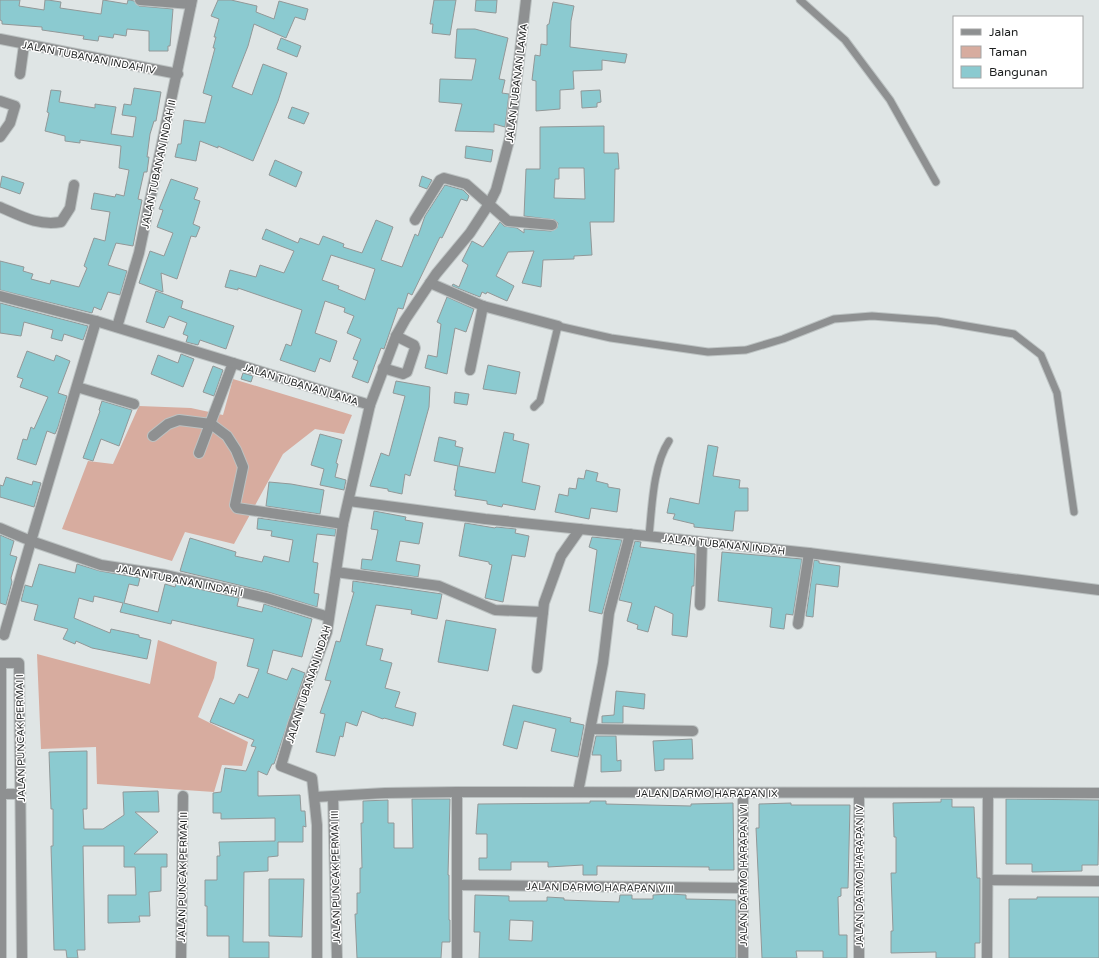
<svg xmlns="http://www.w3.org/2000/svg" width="1099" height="958" font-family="'Varela Round',sans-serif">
<rect width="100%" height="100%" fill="#dfe5e5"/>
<!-- green -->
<g fill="#d7ac9f">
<path d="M233 379 352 415 344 434 315 429 283 454 234 544 185 532 172 561 62 529 88 461 113 464 139 406 191 408 223 415Z"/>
<path d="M158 640 217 662 214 678 198 717 248 742 242 766 222 765 214 792 97 784 96 747 41 749 37 654 150 684Z"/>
</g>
<!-- building -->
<g fill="#8bcad0" stroke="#929898" fill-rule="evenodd">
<path d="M0 0H20L19 6 44 10 45 0H48L61 2 60 8 101 14 103 0 127 4 128 0H130L134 1 139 6 173 9 170 46H168V51H149V31L127 29 126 36 114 34 113 38 99 36 98 41 83 39 84 36 42 30V27L2 24V21L0 20Z"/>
<path d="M218 0H231L257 6 256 12 274 19 279 1 308 9 305 20 295 17 286 38 254 24 248 46 232 87 252 95 263 64 287 73 278 101 253 161 218 146V148L200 141 196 161 175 157 178 144H181L184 120 205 123 212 96 203 93 215 48H213L216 37H214L219 19 211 16Z"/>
<path d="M434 0H456L450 35 432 33 433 24H430Z"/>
<path d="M476 0H497L496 13 475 11Z"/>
<path d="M553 2 574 6 571 21 570 47 627 54 625 63 602 60V70L573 71 574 89 560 90V109L536 111V81L532 80 535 55 540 56 541 44 547 45V25L549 24Z"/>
<path d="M457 29H475L508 38 499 79 505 80 502 93 509 94 505 127 494 124V132L455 131 462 104 439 102 440 79 472 80 476 59 455 58Z"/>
<path d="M281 38 301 46 297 57 277 49Z"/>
<path d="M134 88 161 92 156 121H154L150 134 147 157H149L147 172H144L138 199 142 200 133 246 116 243 108 265 127 271 120 295 108 292 101 310 94 307 92 313 0 290V261L24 267 23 271 33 274 31 279 50 284 51 280 79 287 87 268 84 266 94 238 105 241 110 212 91 209 94 193 115 197 116 194 124 196 129 170 119 168 121 146 80 140V143L65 141V136L45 131 49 113 47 112 51 90 61 91 59 102 95 108V104L116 107 111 134 133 137 136 117 122 115 124 104 131 105Z"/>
<path d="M600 90 601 102 597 103V107L582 108 581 91Z"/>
<path d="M292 107 309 113 304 124 288 118Z"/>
<path d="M604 126V153H618L619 169H615L614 222H590L592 255 574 256V259L543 260 541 287 522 283 534 251 508 252 496 276 514 286 507 301 487 292 486 294 482 292 480 297 452 286 453 284 459 287 468 265 462 261 472 241 483 247 500 222 504 226 517 228 524 233V229L551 231 557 228 558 223 555 220 524 216 526 169H540V127ZM559 168H584L585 199 554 198 555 179H559Z"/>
<path d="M466 146 493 150 491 162 465 158Z"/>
<path d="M275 160 302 172 296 187 269 175Z"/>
<path d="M2 176 24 183 20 194 0 187Z"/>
<path d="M422 176 432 180 427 189 419 186Z"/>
<path d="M171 179 198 188 194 199 200 201 193 224 200 227 196 237 191 236 177 279 161 273 163 292 139 283 150 251 164 256 173 233 157 227 163 210 159 209Z"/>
<path d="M445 185 463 190 469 196 467 201 461 199 442 238 440 237 412 295 408 293 403 309 398 308 384 349 381 348 368 383 352 377 358 361 353 359 361 339 347 333 354 316 344 312 345 308 325 301 315 333 337 341 330 362 320 358 315 372 280 360 286 344 291 346 302 310 238 288V290L225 287 230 270 256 277 260 265 284 273 294 251 262 239 266 229 298 243 300 238 319 245 323 236 344 244 343 247 362 253 376 220 393 227 381 260 402 267 415 234 418 236 425 216ZM331 255 375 269 365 300 338 289 339 286 322 280Z"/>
<path d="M156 291 183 301 181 308 234 326 226 349 200 340 198 345 186 342 188 336 183 334 187 323 169 316 164 328 146 322Z"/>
<path d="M447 297 474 309 466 332 455 328 447 374 425 368 428 355 437 357 441 324 437 322Z"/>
<path d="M0 303 88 326 83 340 64 334 62 341 51 338 53 330 24 322 21 336 0 333Z"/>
<path d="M27 351 54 361 56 355 70 361 58 393 67 396 58 427 55 434 47 431 36 465 17 459 23 439 27 440 31 427 34 429 48 397 20 387 23 379 17 377Z"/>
<path d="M181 354 194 359 183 387 151 374 158 355 178 363Z"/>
<path d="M488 365 520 372 516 394 483 389Z"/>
<path d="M213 366 223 370 214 396 203 392Z"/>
<path d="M243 373 253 376 251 382 241 379Z"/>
<path d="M396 381 430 387 429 407 410 476 405 474 402 494 388 491V489L370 486 381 453 389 456 405 396 393 393Z"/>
<path d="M455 392 469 394 467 405 454 403Z"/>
<path d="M102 401 132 410 119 446 101 439 93 461 83 458 100 411 99 410Z"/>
<path d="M504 432 514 434 513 440 529 444 522 482 540 486 535 510 503 504 502 507 487 504V501L455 496 456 490H454L458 466 434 461 439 437 456 441 455 446 463 448 459 466 495 473Z"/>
<path d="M320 434 342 440 336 463 338 464 335 477 346 480 344 490 320 485 324 469 311 465Z"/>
<path d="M708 445 718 447 713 476 740 480 739 488H748V511H735L733 531 694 527V524L673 519 675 514 667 513 670 498 699 504Z"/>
<path d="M586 470 598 473 596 481 608 484V487L620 489 617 512 591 508 589 519 555 512 559 494 568 496 569 488 576 489 578 478 584 479Z"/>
<path d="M6 477 32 485 33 481 41 483 34 507 0 497V485L3 486Z"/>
<path d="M269 482 291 484 324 490 320 514 266 506Z"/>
<path d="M374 511 406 517 405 520 423 523 419 544 400 541 396 561 420 565 418 577 361 569 362 559 372 560 378 530 371 529Z"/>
<path d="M258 518 336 529 335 536 317 534 313 562 318 563 314 593 319 594 317 607 268 592 180 571 190 538 236 552 235 556 262 562 264 556 289 562 293 540 271 536 272 531 257 529Z"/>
<path d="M465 523 495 528 496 527 516 529 515 533 529 536 525 557 512 555 503 602 485 598 492 565 489 564V562L459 556Z"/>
<path d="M0 535 14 541 10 555 17 557 11 578 12 582 6 605 0 603Z"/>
<path d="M592 537 622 540 602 614 589 611 597 550 589 547Z"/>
<path d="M635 541 641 542 640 547 695 554 694 586H692L687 637 672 635 673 614 655 606 648 632 637 629 638 625 627 621 632 603 619 600Z"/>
<path d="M722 552 802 559 793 615 786 614 784 629 770 627 772 608 718 601Z"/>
<path d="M814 560 819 561V563L840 566 838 587 816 584 813 617 806 616Z"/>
<path d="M39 564 75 573 77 564 100 571 140 578 138 586 129 584 124 603 158 612 165 584 175 587 176 584 239 598 237 606 262 612 264 604 312 619 302 657 273 650 267 673 287 680 292 668 305 673 274 764H272L267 775 258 771V796L300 795 301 811H305L306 827 303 826V842H278V856L268 857V871L244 872 243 942H269V958H229V936H207V906H205V880H217V856H220L219 842 275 841V818L221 819V813H213V793L221 792 225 768 246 771 256 747 251 746 254 740 210 722 220 698 234 704 239 694 248 698 259 669 247 666 254 639 172 620 171 624 120 612 123 603 94 596 93 602 79 598 74 618 110 633 111 629 139 635V637L151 640 147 659 92 648 76 641 75 644 63 639 68 629 34 620 38 605 21 601 25 585 32 587Z"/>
<path d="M353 581 442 594 437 619 411 614 412 610 376 605 366 645 383 649 380 660 392 663 385 688 400 692 395 707 416 713 413 726 384 718 383 719 362 711 357 726 346 722 343 737 340 736 335 756 316 752 325 714 320 713 331 681 325 680 336 641 340 642 354 592H352Z"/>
<path d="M446 620 496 629 488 671 438 662Z"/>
<path d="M616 691 645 694 644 709 623 706V723H602V716L614 715Z"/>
<path d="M513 705 571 718 570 722 584 725 578 757 551 751 556 729 524 721 517 749 503 745Z"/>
<path d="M596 736H616L617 761 621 760V771L601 772V755H592Z"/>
<path d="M692 739 693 759H664V770L655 771 653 741Z"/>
<path d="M87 751V809H83L84 829H103L124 815 123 792 158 791 159 812H135L158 832 134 854H167V867H161V891L149 892 150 916H139L140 922 108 923V895H136L135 867H124V846H83L85 950H77L78 958H67L66 950H54L51 846H53V809H51L49 752Z"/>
<path d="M412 799H450L448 875H449V920H450V942H442L441 958H357L355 914H357V893H360V868H362L361 823H363V801L388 800V823H394V848H413Z"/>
<path d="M941 799H952V807H974L977 878H980V943H975V958H936V952L891 953V931H893L891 873H896V837H894L893 803 941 802Z"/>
<path d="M1006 799 1099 800 1098 865H1082V871L1032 872V864H1006Z"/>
<path d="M590 801H606V804L691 806V804L733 803 734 870H709V867L597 866V875H583V865L548 867V862H511V870H479V858H487V834H476L478 804 590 803Z"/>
<path d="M791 803V805H850L848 888H841V896L838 897 839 935H847V958H823V951H796L797 958H762L756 828H759V804Z"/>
<path d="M269 879H304L302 937 269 936Z"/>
<path d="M670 894 686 895V899L736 900V958H479L480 932H474L475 895 509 896V901H547V897L564 898V900L619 902 620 895H632V899H653V895ZM510 920 533 921 532 941 509 940Z"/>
<path d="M1037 897H1099V958H1009V899H1037Z"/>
</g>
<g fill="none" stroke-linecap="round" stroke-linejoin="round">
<defs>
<g id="service">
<path d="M800 0 845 40 890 100 936 182"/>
<path d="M534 407 540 401 558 326 611 338 708 352 746 350 783 339 834 319 872 316 937 321 1014 334 1041 355 1057 393 1074 512"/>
<path d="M649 536C652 507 653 465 669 441"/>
</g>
<g id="minor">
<path d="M140 0 191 4"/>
<path d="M0 39 178 74"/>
<path d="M20 74 24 45"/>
<path d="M0 101 15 106 10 123 0 137"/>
<path d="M0 207C21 216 38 226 61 222L70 208 74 185"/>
<path d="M415 220 440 180 444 178 466 184 508 221 552 225"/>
<path d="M430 283 483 306 558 326"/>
<path d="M0 296 96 321"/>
<path d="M117 327 139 253 192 0"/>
<path d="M383 368 403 374 407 372 415 348 414 345 396 336"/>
<path d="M470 370 483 306"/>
<path d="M77 387 134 404"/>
<path d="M153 436 168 424 179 420 211 424 227 436 236 450 243 467 235 505 237 508 343 524"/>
<path d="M199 453 233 363"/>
<path d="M349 501 485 519 809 553 1099 590"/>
<path d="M336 572 439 586 495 610 543 612"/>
<path d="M700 605 702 543"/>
<path d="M798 624 809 553"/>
<path d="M4 635 31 541 101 565 166 575 266 598 329 617"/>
<path d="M537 668 544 603 561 556 580 529"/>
<path d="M591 729 693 731"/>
<path d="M578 792 603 663 609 613 630 534"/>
<path d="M1 794H20"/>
<path d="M859 794V958"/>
<path d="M315 797 385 793 457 792 1099 793"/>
<path d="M333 797 337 958"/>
<path d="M988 880 1099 881"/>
<path d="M457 885 743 888"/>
<path d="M1 958V663H19L22 958"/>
<path d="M181 958 183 796"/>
<path d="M317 958V825L312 778 281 766 293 724 327 632 343 524 370 405"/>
<path d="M457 958V792"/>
<path d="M743 958V793"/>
<path d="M987 958 988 793"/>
</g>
<path id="tertiary" d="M0 528 31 541 96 321 370 405 396 336 405 320 436 274 470 233 489 204 496 190 510 137 526 0"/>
</defs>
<!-- service casing -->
<use href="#service" stroke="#bcc2c2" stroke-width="9"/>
<!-- minor casing -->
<use href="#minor" stroke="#bcc2c2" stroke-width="12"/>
<!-- tertiary casing -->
<use href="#tertiary" stroke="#bcc2c2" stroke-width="12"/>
<!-- service -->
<use href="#service" stroke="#8e9091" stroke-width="7"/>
<!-- minor -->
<use href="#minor" stroke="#8e9091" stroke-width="10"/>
<!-- tertiary -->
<use href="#tertiary" stroke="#8e9091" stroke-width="10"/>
</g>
<g text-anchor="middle" stroke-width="3" stroke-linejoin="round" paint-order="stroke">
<!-- street labels -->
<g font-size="10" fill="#1e2020" stroke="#fff">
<text transform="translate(89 57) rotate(11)" y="4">JALAN TUBANAN INDAH IV</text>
<text transform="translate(516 83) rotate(-83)" y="4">JALAN TUBANAN LAMA</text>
<text transform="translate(158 164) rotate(-78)" y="4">JALAN TUBANAN INDAH II</text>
<text transform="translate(301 384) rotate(17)" y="4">JALAN TUBANAN LAMA</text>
<text transform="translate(724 544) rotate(6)" y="4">JALAN TUBANAN INDAH</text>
<text transform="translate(180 580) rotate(11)" y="4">JALAN TUBANAN INDAH I</text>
<text transform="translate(308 684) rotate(-72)" y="4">JALAN TUBANAN INDAH</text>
<text transform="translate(20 738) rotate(-91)" y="4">JALAN PUNCAK PERMAI I</text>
<text x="707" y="797">JALAN DARMO HARAPAN IX</text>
<text transform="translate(743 875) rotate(-90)" y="4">JALAN DARMO HARAPAN VI</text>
<text transform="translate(859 876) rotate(-90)" y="4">JALAN DARMO HARAPAN IV</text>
<text transform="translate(182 877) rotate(-89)" y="4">JALAN PUNCAK PERMAI II</text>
<text transform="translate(335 877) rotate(-91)" y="4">JALAN PUNCAK PERMAI III</text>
<text transform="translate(600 887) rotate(1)" y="4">JALAN DARMO HARAPAN VIII</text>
</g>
</g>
<!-- legend -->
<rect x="953" y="16" width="130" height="72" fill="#ffffff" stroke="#a5a6a6"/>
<rect x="961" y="29" width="20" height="6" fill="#8e9091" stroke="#a5a6a6"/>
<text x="989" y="36" font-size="12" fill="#1e2020">Jalan</text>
<rect x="961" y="46" width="20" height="12" fill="#d7ac9f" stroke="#a5a6a6"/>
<text x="989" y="56" font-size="12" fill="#1e2020">Taman</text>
<rect x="961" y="66" width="20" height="12" fill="#8bcad0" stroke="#a5a6a6"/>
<text x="989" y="76" font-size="12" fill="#1e2020">Bangunan</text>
</svg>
